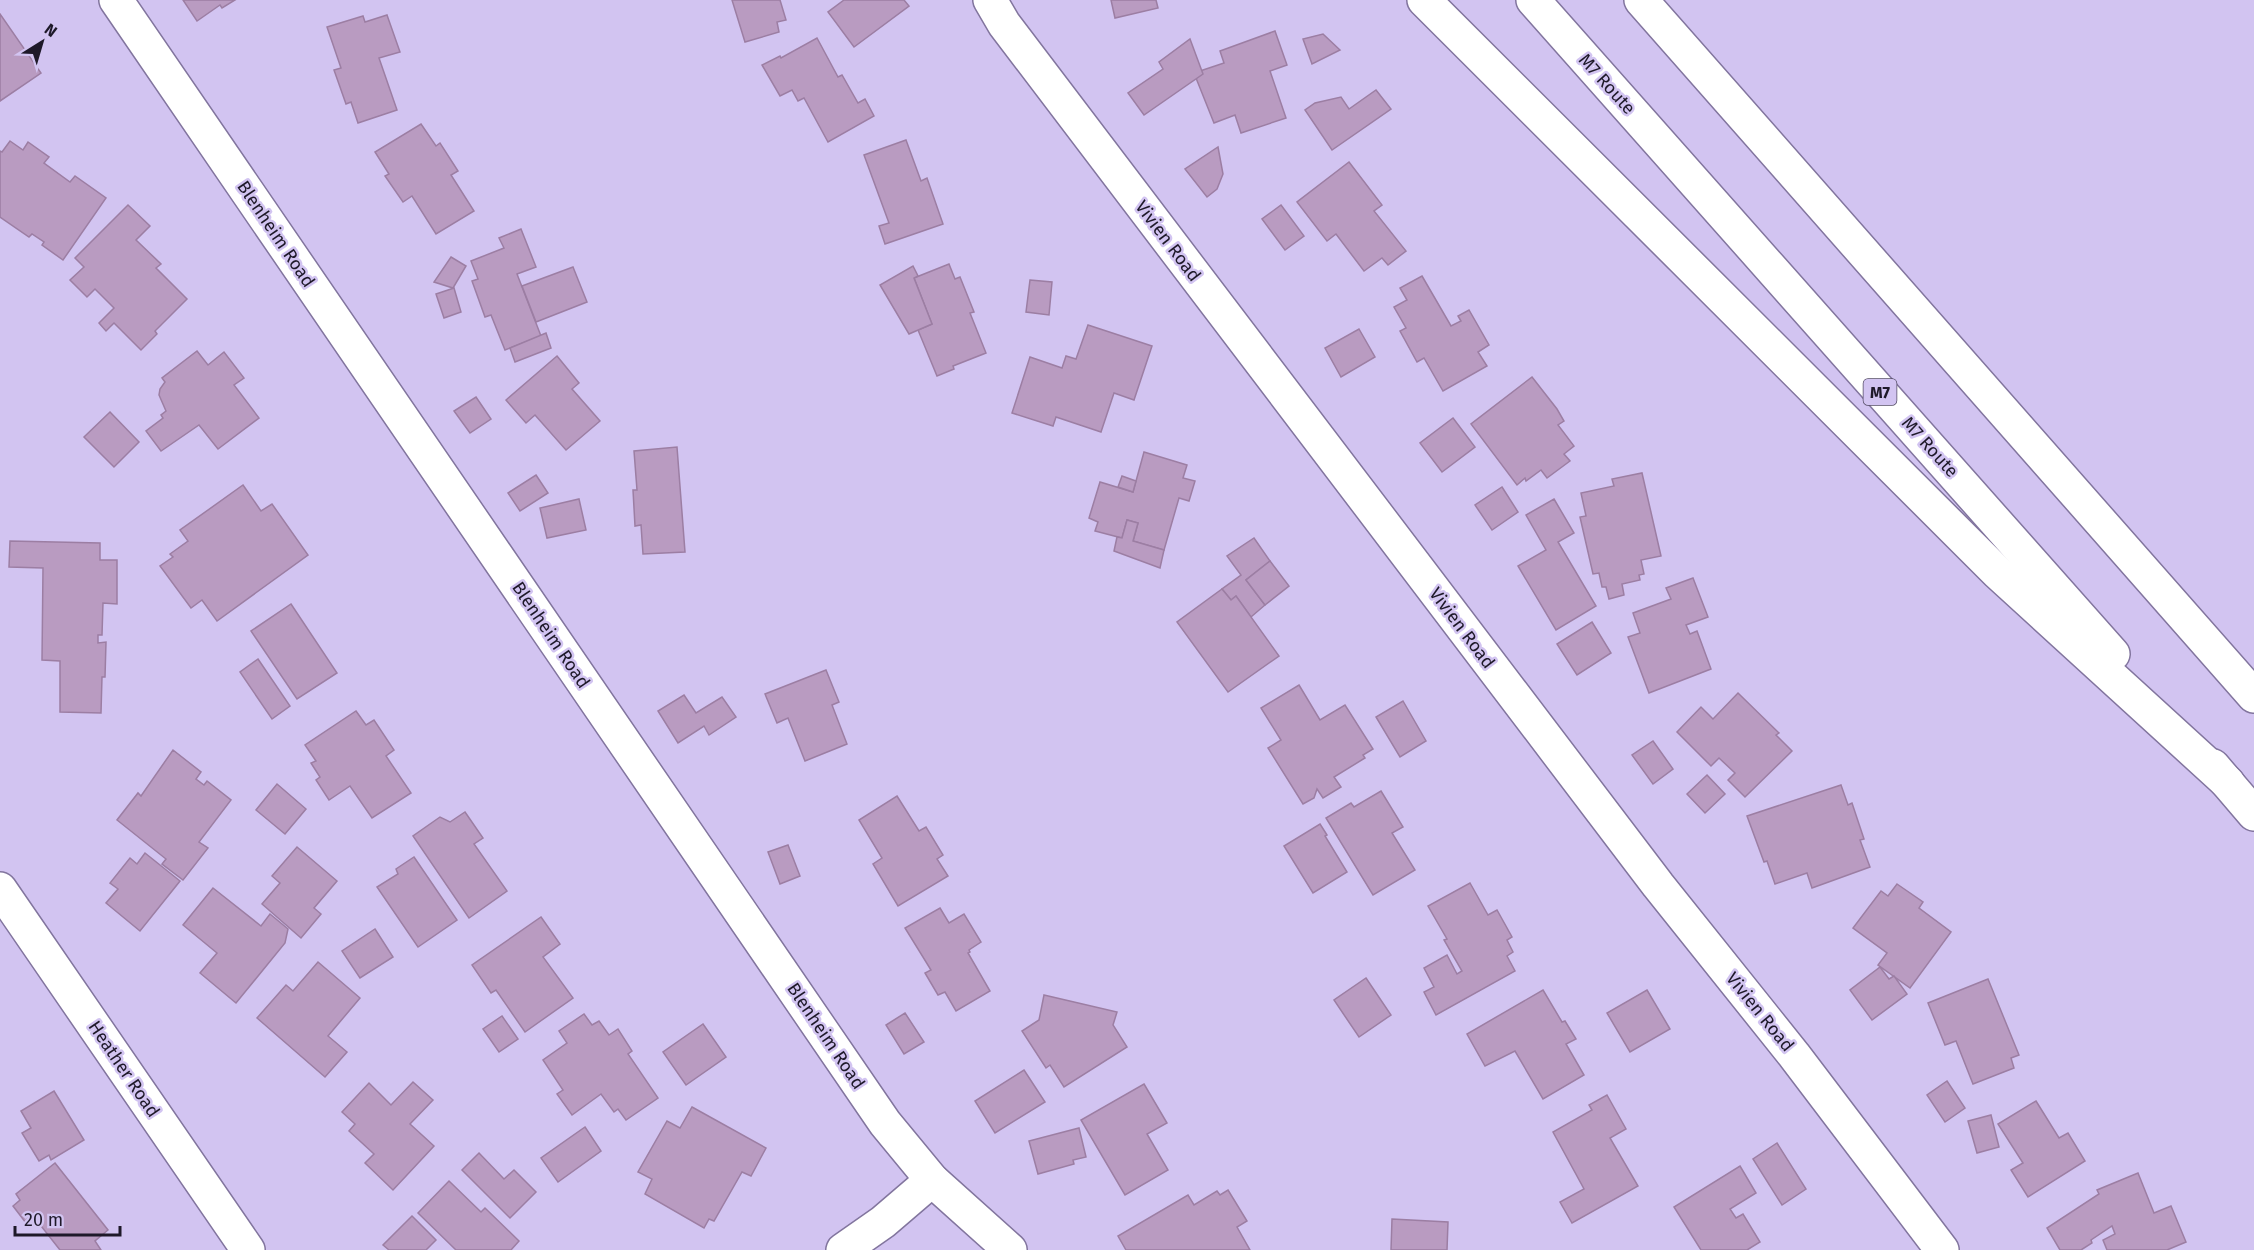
<svg xmlns="http://www.w3.org/2000/svg" width="2254" height="1250" font-family="'Fira Sans',sans-serif">
<rect width="100%" height="100%" fill="#d2c4f1"/>
<!-- building -->
<g fill="#b99bc1" stroke="#9c7ea3" stroke-width="1.5">
<path d="M183 0H235L222 8 220 5 197 21Z"/>
<path d="M732 0H780L786 20 777 22 779 32 745 42Z"/>
<path d="M844 0H904L909 6 854 47 828 12Z"/>
<path d="M1111 0H1156L1158 8 1115 18Z"/>
<path d="M0 14 41 73 0 101Z"/>
<path d="M387 15 400 52 379 58 397 110 358 123 351 102 346 104 334 70 341 68 327 27 363 16 365 22Z"/>
<path d="M1275 31 1287 65 1270 71 1286 118 1241 133 1235 115 1214 123 1194 73 1224 63 1220 51Z"/>
<path d="M1323 34 1340 50 1312 64 1303 39Z"/>
<path d="M817 38 838 77 842 75 858 103 865 99 874 116 828 142 804 98 798 101 792 90 780 96 762 65 780 56 781 58Z"/>
<path d="M1190 39 1203 74 1144 115 1128 93 1163 69 1159 62Z"/>
<path d="M1376 90 1391 109 1332 150 1305 110 1315 103 1341 97 1349 109Z"/>
<path d="M421 124 436 146 440 143 458 171 451 175 474 211 436 234 412 196 403 202 385 176 389 174 375 152Z"/>
<path d="M906 140 921 181 927 178 943 224 885 244 879 226 889 223 864 155Z"/>
<path d="M10 141 23 150 28 142 49 157 44 163 70 182 75 176 106 198 63 260 42 245 44 242 32 234 29 237 0 217V151L2 152Z"/>
<path d="M1218 147 1223 174 1217 189 1207 197 1185 169Z"/>
<path d="M1349 162 1382 205 1374 211 1406 251 1388 265 1382 258 1364 271 1336 234 1327 241 1297 202Z"/>
<path d="M128 205 150 226 136 240 161 264 156 268 187 299 155 331 157 334 141 350 114 323 106 331 99 323 114 308 95 289 87 297 70 280 84 267 75 258Z"/>
<path d="M1281 205 1304 236 1285 250 1262 219Z"/>
<path d="M521 229 536 267 517 274 541 336 505 350 491 315 485 317 472 281 478 279 471 261 504 248 499 238Z"/>
<path d="M451 257 466 266 453 288 434 282Z"/>
<path d="M949 264 955 279 960 277 974 312 970 313 986 353 953 366 954 369 937 376 918 330 932 324 914 278Z"/>
<path d="M913 266 918 276 914 278 932 324 909 334 880 285Z"/>
<path d="M573 267 587 302 536 322 522 286Z"/>
<path d="M1422 276 1451 326 1461 321 1458 316 1469 310 1489 345 1478 352 1487 366 1443 391 1424 358 1417 362 1400 331 1406 328 1394 307 1407 300 1400 288Z"/>
<path d="M1030 280 1052 282 1049 315 1026 312Z"/>
<path d="M454 288 461 312 444 318 436 294Z"/>
<path d="M1088 325 1152 346 1134 400 1114 393 1101 432 1056 417 1053 426 1012 413 1030 357 1062 368 1066 356 1076 359Z"/>
<path d="M1359 329 1375 357 1341 377 1325 348Z"/>
<path d="M546 333 551 348 515 362 510 348Z"/>
<path d="M197 351 208 365 224 352 244 378 234 385 259 418 218 449 199 425 161 451 146 431 163 418 161 415 166 411 159 395 160 389 165 382 162 378Z"/>
<path d="M557 356 579 383 572 389 600 421 566 450 535 415 526 423 506 400Z"/>
<path d="M1532 377 1557 409 1564 421 1558 425 1574 446 1564 454 1570 461 1547 478 1541 470 1526 481 1525 478 1517 485 1471 424Z"/>
<path d="M476 397 491 419 470 433 454 411Z"/>
<path d="M110 412 139 442 114 467 84 437Z"/>
<path d="M1453 418 1475 447 1442 472 1420 443Z"/>
<path d="M677 447 685 552 643 554 641 525 635 526 633 490H637L634 451Z"/>
<path d="M1144 452 1187 465 1183 478 1195 481 1189 501 1179 498 1164 550 1133 541 1138 523 1127 520 1122 538 1095 531 1098 522 1089 518 1100 482 1133 492Z"/>
<path d="M1642 473 1661 556 1641 560 1644 574 1639 575 1640 580 1622 584 1624 595 1609 599 1606 587H1602L1599 573 1593 574 1580 517 1586 516 1581 493 1614 486 1612 479Z"/>
<path d="M536 475 548 493 520 511 508 493Z"/>
<path d="M1122 476 1136 481 1133 492 1118 487Z"/>
<path d="M243 485 261 511 272 504 308 555 217 621 202 600 191 608 160 566 173 557 170 554 188 541 180 530Z"/>
<path d="M1502 487 1518 512 1492 530 1475 505Z"/>
<path d="M579 499 586 530 547 538 540 508Z"/>
<path d="M1554 499 1574 533 1558 542 1596 606 1556 630 1518 566 1546 550 1526 515Z"/>
<path d="M1127 520 1138 523 1133 541 1164 550 1160 568 1114 551 1117 537 1122 538Z"/>
<path d="M1254 538 1270 561 1246 580 1265 605 1251 617 1236 596 1231 600 1222 589 1241 575 1227 556Z"/>
<path d="M10 541 100 543V560H117V604L103 603 102 635H98V643L106 642 105 677H102L101 713 60 712V661L42 660 43 568 9 567Z"/>
<path d="M1270 561 1289 586 1265 605 1246 580Z"/>
<path d="M1693 578 1708 617 1686 625 1690 634 1697 631 1711 669 1649 693 1628 637 1640 633 1633 613 1671 599 1666 588Z"/>
<path d="M1222 589 1231 600 1236 596 1279 656 1228 692 1177 622Z"/>
<path d="M291 604 337 673 297 699 251 631Z"/>
<path d="M1592 622 1611 653 1577 675 1557 644Z"/>
<path d="M258 659 290 706 272 719 240 672Z"/>
<path d="M826 670 839 702 832 705 847 744 805 761 788 718 777 723 765 694Z"/>
<path d="M1299 685 1320 720 1345 705 1373 749 1363 755 1365 758 1334 777 1341 787 1323 798 1317 789 1314 798 1303 804 1268 748 1281 740 1261 708Z"/>
<path d="M1738 693 1779 733 1776 735 1792 751 1745 797 1728 780 1735 773 1719 758 1711 766 1677 732 1701 707 1713 719Z"/>
<path d="M684 695 696 713 722 697 736 717 709 735 704 726 678 743 658 711Z"/>
<path d="M1403 701 1426 741 1400 757 1376 717Z"/>
<path d="M356 711 366 725 374 720 394 750 386 756 411 793 372 818 350 786 329 800 316 780 320 777 311 763 316 761 305 745Z"/>
<path d="M1653 741 1673 769 1653 784 1632 755Z"/>
<path d="M173 750 201 772 196 779 204 785 207 781 231 800 199 842 208 848 183 880 162 864 166 859 117 820 138 793 141 796Z"/>
<path d="M1707 775 1725 794 1705 813 1687 794Z"/>
<path d="M277 784 306 809 285 834 256 810Z"/>
<path d="M1841 785 1848 805 1852 803 1864 839 1860 840 1870 867 1812 888 1807 873 1775 884 1767 861 1764 862 1747 816Z"/>
<path d="M1381 791 1403 827 1392 833 1415 870 1373 895 1326 818 1351 803 1354 807Z"/>
<path d="M897 796 919 831 926 827 943 855 937 859 948 876 898 906 873 864 882 858 859 820Z"/>
<path d="M465 812 483 838 474 844 507 891 469 918 413 836 440 817 450 822Z"/>
<path d="M1320 824 1327 835 1325 836 1347 872 1313 893 1284 846Z"/>
<path d="M788 845 800 876 780 884 768 852Z"/>
<path d="M297 847 337 881 314 908 321 914 301 938 262 904 280 883 272 876Z"/>
<path d="M145 853 180 881 140 931 106 903 118 889 110 883 130 858 137 864Z"/>
<path d="M414 857 457 920 418 947 377 887 398 874 396 869Z"/>
<path d="M1470 883 1488 915 1497 910 1512 937 1507 940 1513 952 1507 956 1515 971 1436 1015 1424 992 1434 987 1424 968 1447 955 1457 974 1462 971 1444 940 1447 939 1428 906Z"/>
<path d="M1897 884 1923 902 1919 908 1951 932 1910 988 1878 965 1887 953 1853 928 1881 891 1888 896Z"/>
<path d="M213 888 261 926 270 914 288 929 285 943 236 1003 200 973 217 953 183 925Z"/>
<path d="M940 908 949 923 964 914 981 942 969 950 970 952 968 953 990 991 956 1011 945 992 938 995 925 973 931 970 905 928Z"/>
<path d="M541 917 560 944 543 957 573 998 525 1032 496 990 491 993 472 965Z"/>
<path d="M375 929 393 957 360 978 342 951Z"/>
<path d="M318 962 360 998 328 1036 347 1052 325 1077 257 1018 286 985 293 991Z"/>
<path d="M1880 967 1889 979 1894 976 1907 994 1872 1020 1850 990Z"/>
<path d="M1366 978 1391 1015 1359 1037 1334 1000Z"/>
<path d="M1988 979 2019 1055 2011 1058 2014 1068 1973 1084 1956 1041 1945 1045 1928 1003Z"/>
<path d="M1543 990 1562 1022 1565 1021 1576 1039 1566 1044 1584 1075 1543 1099 1515 1051 1485 1066 1467 1034Z"/>
<path d="M1647 990 1670 1029 1630 1052 1607 1013Z"/>
<path d="M1044 995 1117 1012 1113 1025 1127 1047 1064 1087 1050 1065 1046 1068 1022 1031 1039 1020Z"/>
<path d="M905 1013 924 1042 904 1054 886 1025Z"/>
<path d="M584 1014 592 1025 599 1021 609 1035 618 1029 632 1051 628 1054 658 1098 626 1120 618 1109 614 1112 601 1094 572 1115 557 1094 563 1090 543 1060 567 1043 559 1031Z"/>
<path d="M502 1016 518 1039 499 1052 483 1029Z"/>
<path d="M703 1024 726 1057 686 1085 663 1052Z"/>
<path d="M1024 1070 1045 1102 995 1133 975 1101Z"/>
<path d="M1947 1081 1965 1108 1945 1122 1927 1095Z"/>
<path d="M413 1082 433 1100 410 1124 434 1146 393 1190 365 1163 374 1154 349 1131 355 1124 342 1112 369 1083 391 1105Z"/>
<path d="M1144 1084 1167 1123 1147 1134 1168 1170 1125 1195 1081 1120Z"/>
<path d="M54 1091 84 1140 51 1160 49 1155 39 1161 22 1133 31 1128 21 1111Z"/>
<path d="M1607 1095 1626 1129 1610 1138 1638 1186 1572 1223 1560 1202 1584 1189 1553 1132 1592 1110 1589 1105Z"/>
<path d="M2036 1101 2059 1138 2068 1133 2085 1161 2028 1197 2011 1170 2023 1163 1998 1124Z"/>
<path d="M692 1107 766 1148 751 1176 742 1172 714 1221 709 1219 704 1228 645 1194 652 1179 638 1172 667 1121 680 1128Z"/>
<path d="M1991 1115 1999 1147 1977 1153 1968 1121Z"/>
<path d="M585 1127 601 1151 558 1182 541 1158Z"/>
<path d="M1079 1128 1086 1157 1073 1160 1074 1164 1038 1174 1029 1141Z"/>
<path d="M1777 1143 1806 1189 1782 1205 1753 1159Z"/>
<path d="M479 1153 504 1179 514 1170 536 1192 510 1218 462 1170Z"/>
<path d="M55 1163 108 1230 95 1241 101 1250H60L34 1217 26 1223 13 1206 20 1200 16 1194Z"/>
<path d="M1740 1166 1756 1193 1730 1209 1736 1218 1743 1214 1760 1242 1747 1250H1701L1674 1207Z"/>
<path d="M2138 1173 2154 1213 2171 1206 2186 1242 2167 1250H2107L2103 1240 2115 1234 2112 1226 2091 1240 2092 1243 2081 1250H2060L2047 1228 2099 1194 2097 1190Z"/>
<path d="M449 1181 481 1212 485 1208 519 1241 511 1250H456L418 1213Z"/>
<path d="M1228 1190 1247 1221 1237 1227 1250 1250H1126L1118 1236 1188 1195 1194 1205 1217 1191 1220 1195Z"/>
<path d="M412 1216 436 1240 426 1250H389L383 1245Z"/>
<path d="M1392 1219 1448 1222 1447 1250H1391Z"/>
</g>
<g fill="none" stroke-linecap="round" stroke-linejoin="round">
<defs>
<g id="street">
<path d="M116 0 885 1123 932 1180 1010 1250"/>
<path d="M990 0 1004 24 1658 885 1794 1055 1942 1250"/>
<path d="M0 889 248 1250"/>
<path d="M843 1250 883 1222 932 1180"/>
</g>
<g id="highway">
<path d="M1424 0 1998 573 2228 783"/>
<path d="M1533 0 2113 654"/>
<path d="M1641 0 2254 696"/>
<path d="M2213 766 2254 814"/>
</g>
</defs>
<!-- street casing -->
<use href="#street" stroke="#82759e" stroke-width="36"/>
<!-- highway casing -->
<use href="#highway" stroke="#82759e" stroke-width="36"/>
<!-- street -->
<use href="#street" stroke="#fff" stroke-width="33"/>
<!-- highway -->
<use href="#highway" stroke="#fff" stroke-width="33"/>
</g>
<g text-anchor="middle" stroke-width="5" stroke-linejoin="round" paint-order="stroke">
<!-- shield labels -->
<rect fill="#d2c4f1" stroke="#544c65" stroke-width="1.5" x="1863.5" y="379" width="33" height="26" rx="4.5"/>
<g font-size="16" font-weight="bold" fill="#1e1929">
<text x="1880" y="398">M7</text>
</g>
<!-- street labels -->
<g font-size="18" fill="#1e1929" stroke="#d2c4f1">
<text transform="translate(1607 84) rotate(48)" y="6">M7 Route</text>
<text transform="translate(276 234) rotate(56)" y="6">Blenheim Road</text>
<text transform="translate(1168 241) rotate(53)" y="6">Vivien Road</text>
<text transform="translate(1930 447) rotate(48)" y="6">M7 Route</text>
<text transform="translate(1462 628) rotate(53)" y="6">Vivien Road</text>
<text transform="translate(551 635) rotate(56)" y="6">Blenheim Road</text>
<text transform="translate(1760 1012) rotate(51)" y="6">Vivien Road</text>
<text transform="translate(826 1036) rotate(56)" y="6">Blenheim Road</text>
<text transform="translate(124 1069) rotate(56)" y="6">Heather Road</text>
</g>
</g>
<!-- north arrow -->
<g transform="translate(42 42) rotate(37)" stroke="#d2c4f1" stroke-width="4.5" paint-order="stroke">
<path d="M0-4.5L10 22L0 15L-10 22Z" fill="#1e1929"/>
<text y="-9" font-size="16" font-weight="bold" text-anchor="middle" fill="#1e1929">N</text>
</g>
<!-- scale -->
<path d="M15 1226v9h105v-9" fill="none" stroke="#1e1929" stroke-width="3"/>
<text x="24" y="1226" font-size="18" fill="#1e1929" stroke="#d2c4f1" stroke-width="4.5" paint-order="stroke">20 m</text>
</svg>
